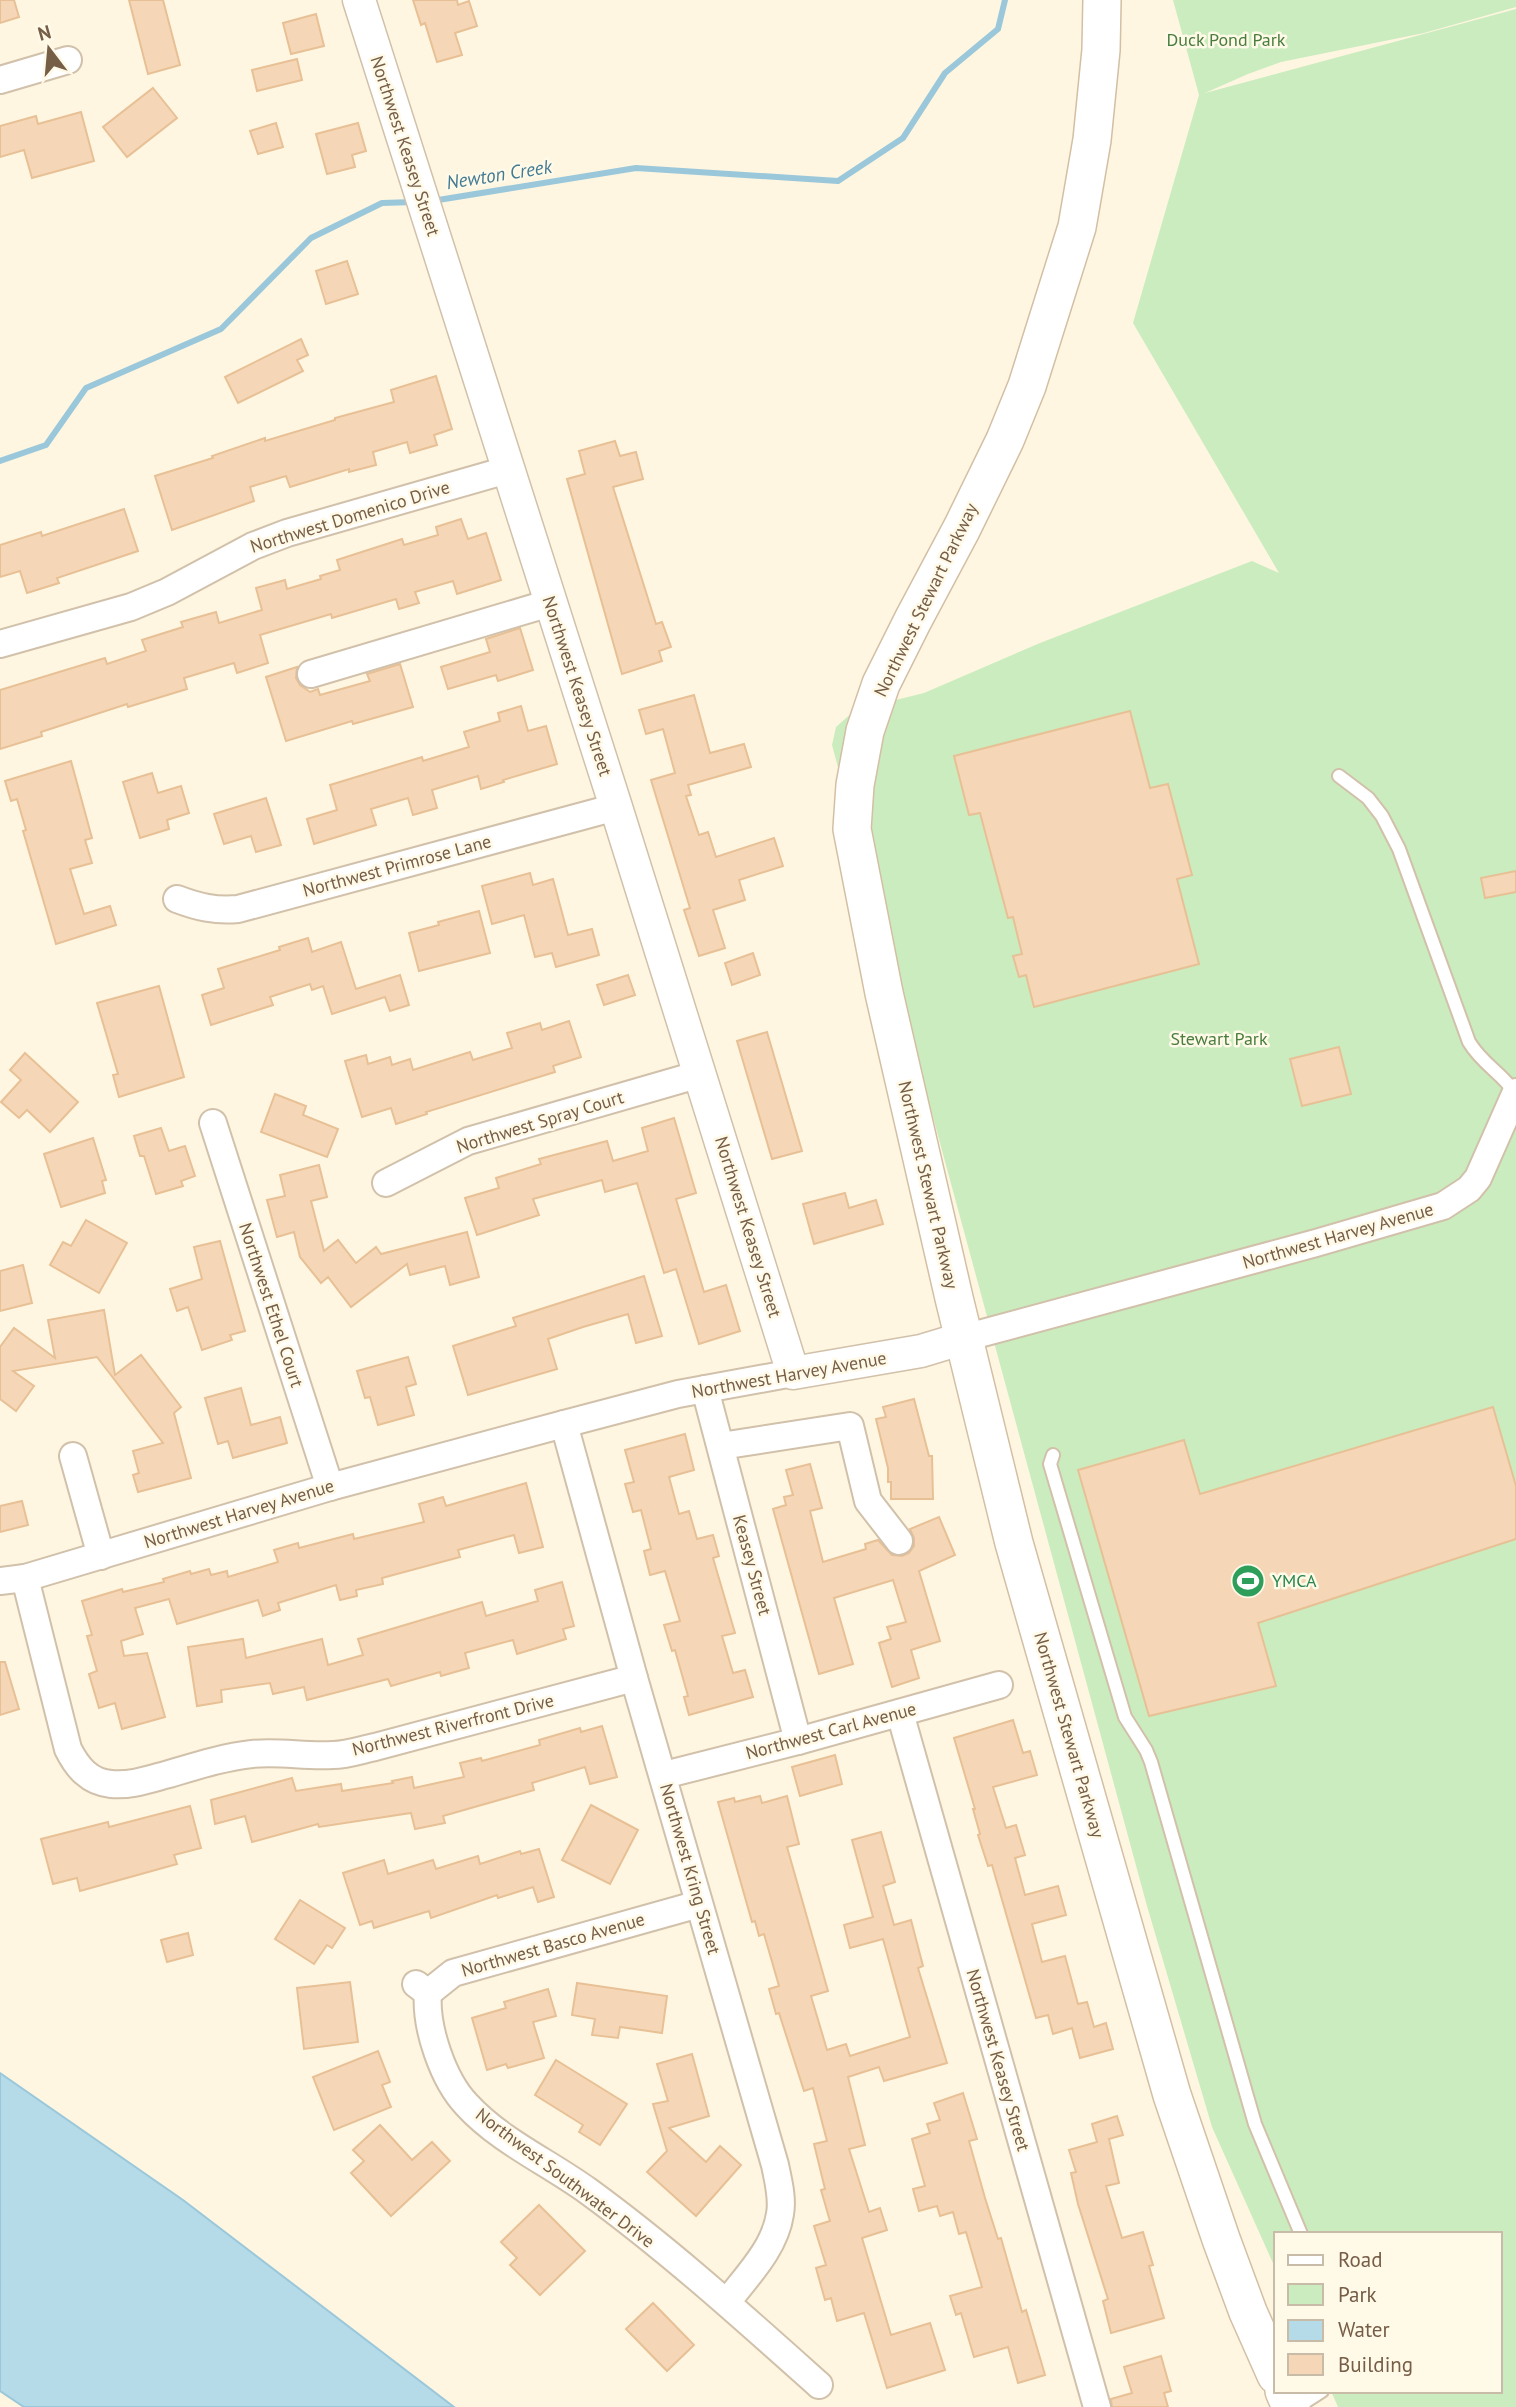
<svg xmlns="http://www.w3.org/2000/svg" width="1516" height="2407" font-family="'PT Sans',sans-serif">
<rect width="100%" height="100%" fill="#fef6e1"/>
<!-- green -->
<path fill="#cbecbf" d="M1173 0H1516V7L1424 33 1281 62 1248 74 1205 93 1516 9V2407H1338L1331 2391H1500V2234H1276V2270L1212 2127 1147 1906 832 745 836 727 855 710 924 693 1040 643 1252 561 1279 573 1133 323 1199 95Z"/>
<!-- water -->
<path fill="#b5dae8" stroke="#9ac8da" stroke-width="2" d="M0 2073 183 2200 454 2407H24L0 2391Z"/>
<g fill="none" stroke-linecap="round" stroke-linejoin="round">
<!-- stream -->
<g stroke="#9ac8da" stroke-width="6">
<path d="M432 201 636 168 838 181 903 138 945 73 998 29 1005 0"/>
<path d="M0 461 46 445 86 388 221 329 311 238 382 203 414 202"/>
</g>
</g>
<!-- building -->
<g fill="#f5d7b7" stroke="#e8c096" stroke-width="2">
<path d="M0 0H14L19 17 0 23Z"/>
<path d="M129 0H163L180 65 148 74Z"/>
<path d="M413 0H457L458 5 469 1 477 26 455 33 462 55 437 62 425 23 421 25Z"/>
<path d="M316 14 324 46 291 54 283 23Z"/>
<path d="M297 59 302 80 257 91 252 70Z"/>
<path d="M153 88 177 118 127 157 103 127Z"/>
<path d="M81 112 94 161 32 178 24 150 0 157V126L36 116 38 124Z"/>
<path d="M276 123 283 147 258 154 250 131Z"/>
<path d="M358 123 366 151 352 155 355 167 327 174 316 134Z"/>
<path d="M347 261 358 294 326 304 316 271Z"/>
<path d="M301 339 308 355 297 360 303 371 238 403 225 377Z"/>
<path d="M436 376 452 429 434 435 437 445 410 453 407 442 373 452 376 465 349 472V469L290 487 286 476 250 487 254 501 172 530 155 476 213 458 212 456 265 438V441L335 420V418L394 402 391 390Z"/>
<path d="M615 441 620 456 636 452 643 479 613 487 656 624 662 622 671 647 659 651 662 661 622 674 567 479 585 474 579 451Z"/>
<path d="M124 509 138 551 57 578 59 583 27 593 20 571 0 577V545L41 532 42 536Z"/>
<path d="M461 519 468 539 486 533 501 580 457 594 453 581 415 592 419 603 399 609 396 599 332 618 331 614 260 635 268 663 237 673 234 663 184 678 187 689 128 707 127 704 41 732 42 736 0 749V690L105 658 107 664 146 651 142 640 183 627 181 622 216 612 219 623 262 610 256 588 285 580 287 589 321 579 320 576 340 570 337 560 402 539 404 545 438 535 436 527Z"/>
<path d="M520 628 533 670 498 681 496 675 448 689 441 667 490 652 486 639Z"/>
<path d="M400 664 413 707 353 724 352 721 286 741 266 677 297 667 296 678 300 685 310 692 318 689 320 695 370 681 367 674Z"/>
<path d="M694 695 710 753 744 744 751 767 688 785 691 795 686 796 699 835 708 832 716 857 774 838 783 866 739 880 745 900 713 910 725 948 699 956 684 910 690 908 651 780 675 773 663 729 646 734 639 710Z"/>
<path d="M521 706 528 731 546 726 557 764 503 780 504 782 481 789 478 776 432 790 437 808 413 815 408 798 371 809 376 825 314 844 307 819 337 810 330 785 422 757 423 761 469 747 464 732 500 721 498 713Z"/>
<path d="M1130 711 1150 788 1168 784 1192 875 1177 879 1199 964 1034 1007 1026 975 1019 977 1013 956 1022 954 1013 917 1008 918 980 813 969 815 954 756Z"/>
<path d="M71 761 92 838 85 840 92 863 70 869 84 914 110 906 116 925 56 944 23 831 26 830 17 799 11 801 5 781Z"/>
<path d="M152 773 158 793 181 786 189 813 167 820 169 829 140 838 123 782Z"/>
<path d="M266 798 281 845 256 852 251 836 224 844 214 814Z"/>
<path d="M1516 871V892L1485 898 1481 878Z"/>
<path d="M530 873 533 885 553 879 568 935 592 929 599 955 556 967 552 953 535 957 524 915 492 924 482 886Z"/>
<path d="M479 911 490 953 419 971 409 933 439 925 438 922Z"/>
<path d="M308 938 312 952 341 942 356 989 400 975 409 1005 390 1011 385 997 332 1014 323 986 312 990 310 984 270 997 273 1005 211 1025 202 995 224 988 218 969 280 950 279 947Z"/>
<path d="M753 953 760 975 732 985 725 963Z"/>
<path d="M628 975 635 995 604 1005 597 985Z"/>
<path d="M159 986 184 1077 119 1097 113 1075 118 1074 97 1003Z"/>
<path d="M569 1021 581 1057 553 1066 555 1072 426 1112 427 1114 396 1124 391 1108 362 1117 345 1061 366 1055 368 1064 390 1057 392 1065 410 1059 413 1070 470 1052 473 1060 512 1048 507 1033 540 1023 542 1030Z"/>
<path d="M767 1032 802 1151 772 1159 737 1041Z"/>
<path d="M1339 1047 1351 1094 1302 1106 1290 1059Z"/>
<path d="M25 1053 78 1102 50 1132 27 1110 19 1118 1 1102 21 1080 10 1070Z"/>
<path d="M275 1094 306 1106 303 1115 338 1129 327 1157 261 1132Z"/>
<path d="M674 1118 696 1193 676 1199 704 1292 726 1285 740 1331 699 1344 676 1269 664 1273 637 1183 605 1192 602 1180 533 1199 539 1215 477 1235 465 1198 499 1188 496 1178 541 1164 539 1159 607 1141 613 1161 648 1151 642 1128Z"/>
<path d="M161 1128 169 1151 185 1146 195 1176 181 1181 183 1186 156 1194 144 1156H140L134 1136Z"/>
<path d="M93 1138 106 1180 102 1181 105 1193 61 1207 44 1154Z"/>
<path d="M319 1165 327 1197 311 1201 324 1251 338 1240 356 1263 376 1247 381 1254 467 1232 479 1277 450 1285 445 1266 410 1275 407 1264 351 1307 328 1277 321 1283 300 1257 294 1232 277 1237 267 1200 285 1196 280 1175Z"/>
<path d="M845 1193 849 1208 876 1200 883 1224 814 1244 803 1204Z"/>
<path d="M86 1220 127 1243 99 1293 50 1265 63 1242 71 1246Z"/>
<path d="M220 1241 245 1331 230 1335 232 1340 202 1350 188 1307 177 1311 170 1289 202 1279 194 1247Z"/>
<path d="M23 1265 32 1303 0 1311V1271Z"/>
<path d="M644 1276 662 1336 636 1343 628 1314 583 1327 548 1339 557 1369 468 1395 453 1346 516 1326 513 1318Z"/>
<path d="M104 1310 115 1375 141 1355 181 1407 174 1413 191 1478 138 1492 133 1475 139 1473 133 1451 163 1443 97 1357 13 1371 34 1386 16 1411 0 1399V1347L14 1328 55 1358 48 1320Z"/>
<path d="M408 1357 416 1384 406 1387 414 1415 378 1425 370 1397 365 1398 357 1371Z"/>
<path d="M241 1388 251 1425 280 1417 287 1443 233 1458 228 1441 218 1444 205 1398Z"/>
<path d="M914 1399 929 1456H932L933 1499H891V1482H888V1468L876 1419 886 1417 883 1407Z"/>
<path d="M1493 1407 1516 1486V1539L1258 1623 1276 1686 1149 1716 1078 1470 1184 1440 1200 1494Z"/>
<path d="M685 1434 694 1470 669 1477 679 1514 689 1511 697 1539 713 1535 719 1556 713 1558 735 1633 722 1636 733 1673 745 1670 753 1697 689 1715 684 1697 688 1696 675 1650 672 1651 664 1625 680 1621 665 1571 650 1575 644 1551 651 1549 641 1510 633 1512 625 1484 634 1482 625 1450Z"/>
<path d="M810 1464 822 1508 810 1511 823 1562 866 1549 865 1544 878 1540 892 1555 902 1556 909 1553 914 1546V1538L910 1529 939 1517 955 1555 919 1571 940 1641 911 1650 919 1678 892 1687 879 1643 891 1639 887 1627 906 1622 893 1580 834 1598 853 1664 819 1674 773 1509 786 1505 784 1497 793 1495 786 1470Z"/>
<path d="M526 1483 543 1547 519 1553 514 1535 458 1550 460 1557 382 1578 383 1584 356 1590 357 1596 340 1600 336 1585 278 1603 280 1610 263 1616 258 1600 177 1624 169 1599 135 1608 143 1634 121 1641 124 1656 147 1653 165 1717 122 1729 115 1703 99 1708 89 1674 97 1671 87 1636 92 1635 82 1601 122 1589 123 1592 164 1582 163 1579 190 1571 191 1574 209 1569 211 1575 227 1571 228 1577 278 1562 274 1550 298 1543 299 1548 353 1534 354 1539 424 1522 419 1504 443 1497 446 1506Z"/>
<path d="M22 1501 28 1525 0 1532V1506Z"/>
<path d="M562 1582 574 1626 563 1629 566 1639 517 1654 513 1640 465 1653 469 1668 441 1676 440 1672 391 1686 388 1679 307 1700 304 1687 273 1694 270 1683 221 1690 222 1702 197 1706 188 1647 243 1639 246 1658 322 1639 328 1665 363 1655 358 1639 482 1602 486 1616 538 1601 535 1590Z"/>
<path d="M0 1662H5L19 1709 0 1715Z"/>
<path d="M1013 1720 1023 1753 1030 1751 1037 1775 993 1787 1006 1828 1016 1825 1025 1855 1015 1858 1025 1895 1058 1886 1066 1915 1032 1924 1042 1962 1065 1956 1078 2004 1087 2002 1094 2027 1106 2023 1113 2049 1080 2058 1072 2028 1053 2034 1048 2015 1036 2018 992 1865 988 1866 978 1835 980 1834 973 1809H975L954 1738Z"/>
<path d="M602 1726 617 1777 590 1784 585 1767 532 1783 534 1790 443 1816 445 1823 415 1829 411 1813 319 1827 318 1824 252 1842 245 1816 215 1824 211 1800 292 1778 296 1791 341 1784 342 1791 393 1783 392 1781 412 1777 414 1788 464 1777 460 1763 481 1758 482 1761 540 1745 539 1740 580 1728 581 1732Z"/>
<path d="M835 1755 842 1784 800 1796 792 1767Z"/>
<path d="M760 1796 762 1803 787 1796 799 1844 787 1847 828 1991 811 1996 827 2050 846 2044 850 2056 910 2037 883 1939 850 1948 844 1925 873 1917 852 1840 881 1832 895 1882 883 1886 894 1925 911 1920 923 1966 918 1968 947 2063 884 2081 879 2067 848 2077 865 2145 849 2149 869 2212 880 2208 887 2230 862 2238 891 2335 930 2323 945 2370 887 2388 864 2313 837 2321 831 2298 825 2300 816 2268 826 2265 814 2226 830 2221 821 2190 825 2189 814 2144 827 2141 813 2088 804 2091 779 2013 776 2014 769 1989 779 1986 764 1934 759 1936 755 1921 752 1922 718 1802 734 1798 735 1802Z"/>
<path d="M591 1805 638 1830 610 1884 562 1860Z"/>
<path d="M190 1806 201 1848 174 1855 177 1864 80 1891 77 1878 53 1884 41 1839 108 1822 109 1827Z"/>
<path d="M539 1849 554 1897 538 1902 533 1887 498 1898 497 1895 431 1918 429 1911 374 1928 372 1921 360 1925 343 1873 384 1860 388 1874 433 1860 436 1869 478 1856 480 1864 520 1851 521 1854Z"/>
<path d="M300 1900 345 1928 332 1948 327 1945 314 1964 275 1939Z"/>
<path d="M188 1933 193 1955 167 1962 161 1940Z"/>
<path d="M350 1982 358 2042 304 2049 297 1988Z"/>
<path d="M577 1983 667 1996 662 2033 620 2027 618 2038 592 2035 595 2019 572 2015Z"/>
<path d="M548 1989 556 2016 533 2022 544 2058 508 2068 506 2064 487 2070 472 2018 506 2008 504 2002Z"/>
<path d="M378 2051 390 2082 382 2085 391 2107 334 2130 313 2077Z"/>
<path d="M692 2054 709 2116 669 2128 706 2162 720 2146 741 2165 696 2216 647 2172 667 2151 653 2104 668 2101 657 2064Z"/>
<path d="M556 2060 627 2104 600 2145 579 2132 583 2125 535 2095Z"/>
<path d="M963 2093 977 2139 969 2141 985 2198 998 2239 1001 2238 1022 2312 1026 2310 1045 2375 1018 2383 1008 2347 974 2357 961 2313 956 2315 950 2296 982 2287 966 2232 959 2234 953 2212 940 2216 937 2206 919 2211 913 2189 925 2186 912 2139 930 2133 927 2124 940 2120 934 2103Z"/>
<path d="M1117 2116 1123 2135 1109 2139 1119 2183 1106 2186 1122 2238 1143 2232 1153 2265 1149 2266 1164 2318 1111 2333 1103 2301 1108 2299 1078 2204 1071 2173 1076 2172 1069 2150 1097 2142 1092 2124Z"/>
<path d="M380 2125 412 2160 432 2142 450 2161 391 2216 351 2173 364 2161 353 2150Z"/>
<path d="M539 2205 585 2251 540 2295 510 2265 517 2258 501 2242Z"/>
<path d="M653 2303 694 2345 667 2371 626 2329Z"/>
<path d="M1161 2356 1171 2391 1164 2393 1168 2407H1112L1111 2399 1132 2393 1124 2367Z"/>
</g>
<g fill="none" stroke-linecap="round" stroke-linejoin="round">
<defs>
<g id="service">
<path d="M1339 776 1368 798 1382 816 1399 849 1469 1042C1483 1065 1502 1073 1515 1093"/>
<path d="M1053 1455 1050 1464 1125 1717 1146 1750 1151 1762 1255 2124 1301 2234"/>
<path d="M1297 2407 1322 2391"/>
</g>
<g id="minor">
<path d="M0 80 68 60"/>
<path d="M0 644 131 607 167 592 253 546 287 533 507 470"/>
<path d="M311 674 550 603"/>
<path d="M177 899C198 907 215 911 238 909L616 807"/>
<path d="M213 1123 330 1487"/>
<path d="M386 1183 468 1141 700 1074"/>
<path d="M964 1338 1316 1243 1443 1206 1469 1189 1478 1178 1516 1092"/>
<path d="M705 1389 798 1741"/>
<path d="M564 1424 634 1678 775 2165C778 2180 783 2198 780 2214 775 2248 747 2276 727 2302"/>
<path d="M721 1446 850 1426 868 1501 899 1541"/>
<path d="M73 1456 101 1556"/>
<path d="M25 1578 68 1749C77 1767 89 1782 111 1784 131 1786 150 1779 169 1774 196 1766 224 1757 252 1754 280 1751 306 1757 333 1755 347 1755 361 1750 375 1747L634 1678"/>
<path d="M0 1581 25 1578 330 1487 564 1424 678 1394 793 1373"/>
<path d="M900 1713 1097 2407"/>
<path d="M664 1775 798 1741 999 1685"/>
<path d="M416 1984 428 1993 453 1973 699 1904"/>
<path d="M428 1993C425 2027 443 2080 467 2105 500 2141 548 2162 588 2191 669 2250 744 2318 819 2385"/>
</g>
<path id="tertiary" d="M359 0 616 807 793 1373 921 1351 964 1338"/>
<g id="secondary">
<path d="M1102 0 1101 50 1092 140 1077 227 1027 386 1005 440 962 528 913 620 881 684 865 731 855 785 852 829 884 993 954 1298 1014 1543 1172 2095 1221 2239 1248 2312 1276 2375"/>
<path d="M1284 2391 1291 2407"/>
</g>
</defs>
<!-- service casing -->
<use href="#service" stroke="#d1c1aa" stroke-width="16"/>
<!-- minor casing -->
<use href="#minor" stroke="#d1c1aa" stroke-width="30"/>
<!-- tertiary casing -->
<use href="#tertiary" stroke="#d1c1aa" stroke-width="35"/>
<!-- secondary casing -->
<use href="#secondary" stroke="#d3bfa4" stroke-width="40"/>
<!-- service -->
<use href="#service" stroke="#fff" stroke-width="12"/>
<!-- minor -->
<use href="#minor" stroke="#fff" stroke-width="26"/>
<!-- tertiary -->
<use href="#tertiary" stroke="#fff" stroke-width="32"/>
<!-- secondary -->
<use href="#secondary" stroke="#fff" stroke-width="37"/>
</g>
<!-- icons -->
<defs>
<symbol id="stadium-disc" viewBox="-11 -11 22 22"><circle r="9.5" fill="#2e9e5b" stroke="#fff9e8"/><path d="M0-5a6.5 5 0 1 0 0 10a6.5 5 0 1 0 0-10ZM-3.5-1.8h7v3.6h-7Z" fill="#fff"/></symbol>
</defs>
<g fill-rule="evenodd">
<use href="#stadium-disc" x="1229" y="1562" width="38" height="38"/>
</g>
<g text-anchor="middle" stroke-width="5" stroke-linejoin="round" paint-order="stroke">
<!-- park labels -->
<g font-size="18" fill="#487d3e" stroke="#fff9e8">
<text x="1226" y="46">Duck Pond Park</text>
<text x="1219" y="1045">Stewart Park</text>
</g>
<!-- street labels -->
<g font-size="18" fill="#765d46" stroke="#fff9e8">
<text transform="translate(405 146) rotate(72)" y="6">Northwest Keasey Street</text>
<text transform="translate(350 517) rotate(-17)" y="6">Northwest Domenico Drive</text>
<text transform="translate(926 600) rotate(-64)" y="6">Northwest Stewart Parkway</text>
<text transform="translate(577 686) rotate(72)" y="6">Northwest Keasey Street</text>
<text transform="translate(397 866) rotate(-15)" y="6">Northwest Primrose Lane</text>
<text transform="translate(540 1122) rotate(-17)" y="6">Northwest Spray Court</text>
<text transform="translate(928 1185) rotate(77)" y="6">Northwest Stewart Parkway</text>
<text transform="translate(748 1227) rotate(73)" y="6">Northwest Keasey Street</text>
<text transform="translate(1338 1236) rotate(-16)" y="6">Northwest Harvey Avenue</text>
<text transform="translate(271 1305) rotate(72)" y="6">Northwest Ethel Court</text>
<text transform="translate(789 1375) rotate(-10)" y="6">Northwest Harvey Avenue</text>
<text transform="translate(239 1514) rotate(-17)" y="6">Northwest Harvey Avenue</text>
<text transform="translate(752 1565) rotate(75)" y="6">Keasey Street</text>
<text transform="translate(453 1725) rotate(-14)" y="6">Northwest Riverfront Drive</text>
<text transform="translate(831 1731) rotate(-15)" y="6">Northwest Carl Avenue</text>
<text transform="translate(1069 1735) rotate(74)" y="6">Northwest Stewart Parkway</text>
<text transform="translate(690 1869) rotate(74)" y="6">Northwest Kring Street</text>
<text transform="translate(553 1945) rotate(-16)" y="6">Northwest Basco Avenue</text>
<text transform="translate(998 2060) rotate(74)" y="6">Northwest Keasey Street</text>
<text transform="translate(565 2178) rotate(37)" y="6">Northwest Southwater Drive</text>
</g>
<!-- leisure labels -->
<g font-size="18" fill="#27864d" stroke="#fff9e8" text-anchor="start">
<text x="1272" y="1587">YMCA</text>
</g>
<!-- water labels -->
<g font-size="19" font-style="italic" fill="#427a93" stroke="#fff9e8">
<text transform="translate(499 174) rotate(-9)" y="7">Newton Creek</text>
</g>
</g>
<!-- legend -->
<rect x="1274" y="2232" width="228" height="161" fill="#fff9e8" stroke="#c8bba7" stroke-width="2"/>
<rect x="1288" y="2255" width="35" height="10" fill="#ffffff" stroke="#c8bba7" stroke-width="2"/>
<text x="1338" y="2267" font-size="21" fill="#765d46">Road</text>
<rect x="1288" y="2284" width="35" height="21" fill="#cbecbf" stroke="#c8bba7" stroke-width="2"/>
<text x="1338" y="2302" font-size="21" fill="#765d46">Park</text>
<rect x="1288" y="2320" width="35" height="21" fill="#b5dae8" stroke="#c8bba7" stroke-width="2"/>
<text x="1338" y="2337" font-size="21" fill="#765d46">Water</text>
<rect x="1288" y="2354" width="35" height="21" fill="#f5d7b7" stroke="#c8bba7" stroke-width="2"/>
<text x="1338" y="2372" font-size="21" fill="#765d46">Building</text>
<!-- north arrow -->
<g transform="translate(49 49) rotate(344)" stroke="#fff9e8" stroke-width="5" paint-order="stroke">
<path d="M0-5L12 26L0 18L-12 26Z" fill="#765d46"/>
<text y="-10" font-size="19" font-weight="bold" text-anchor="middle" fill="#765d46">N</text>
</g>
</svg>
